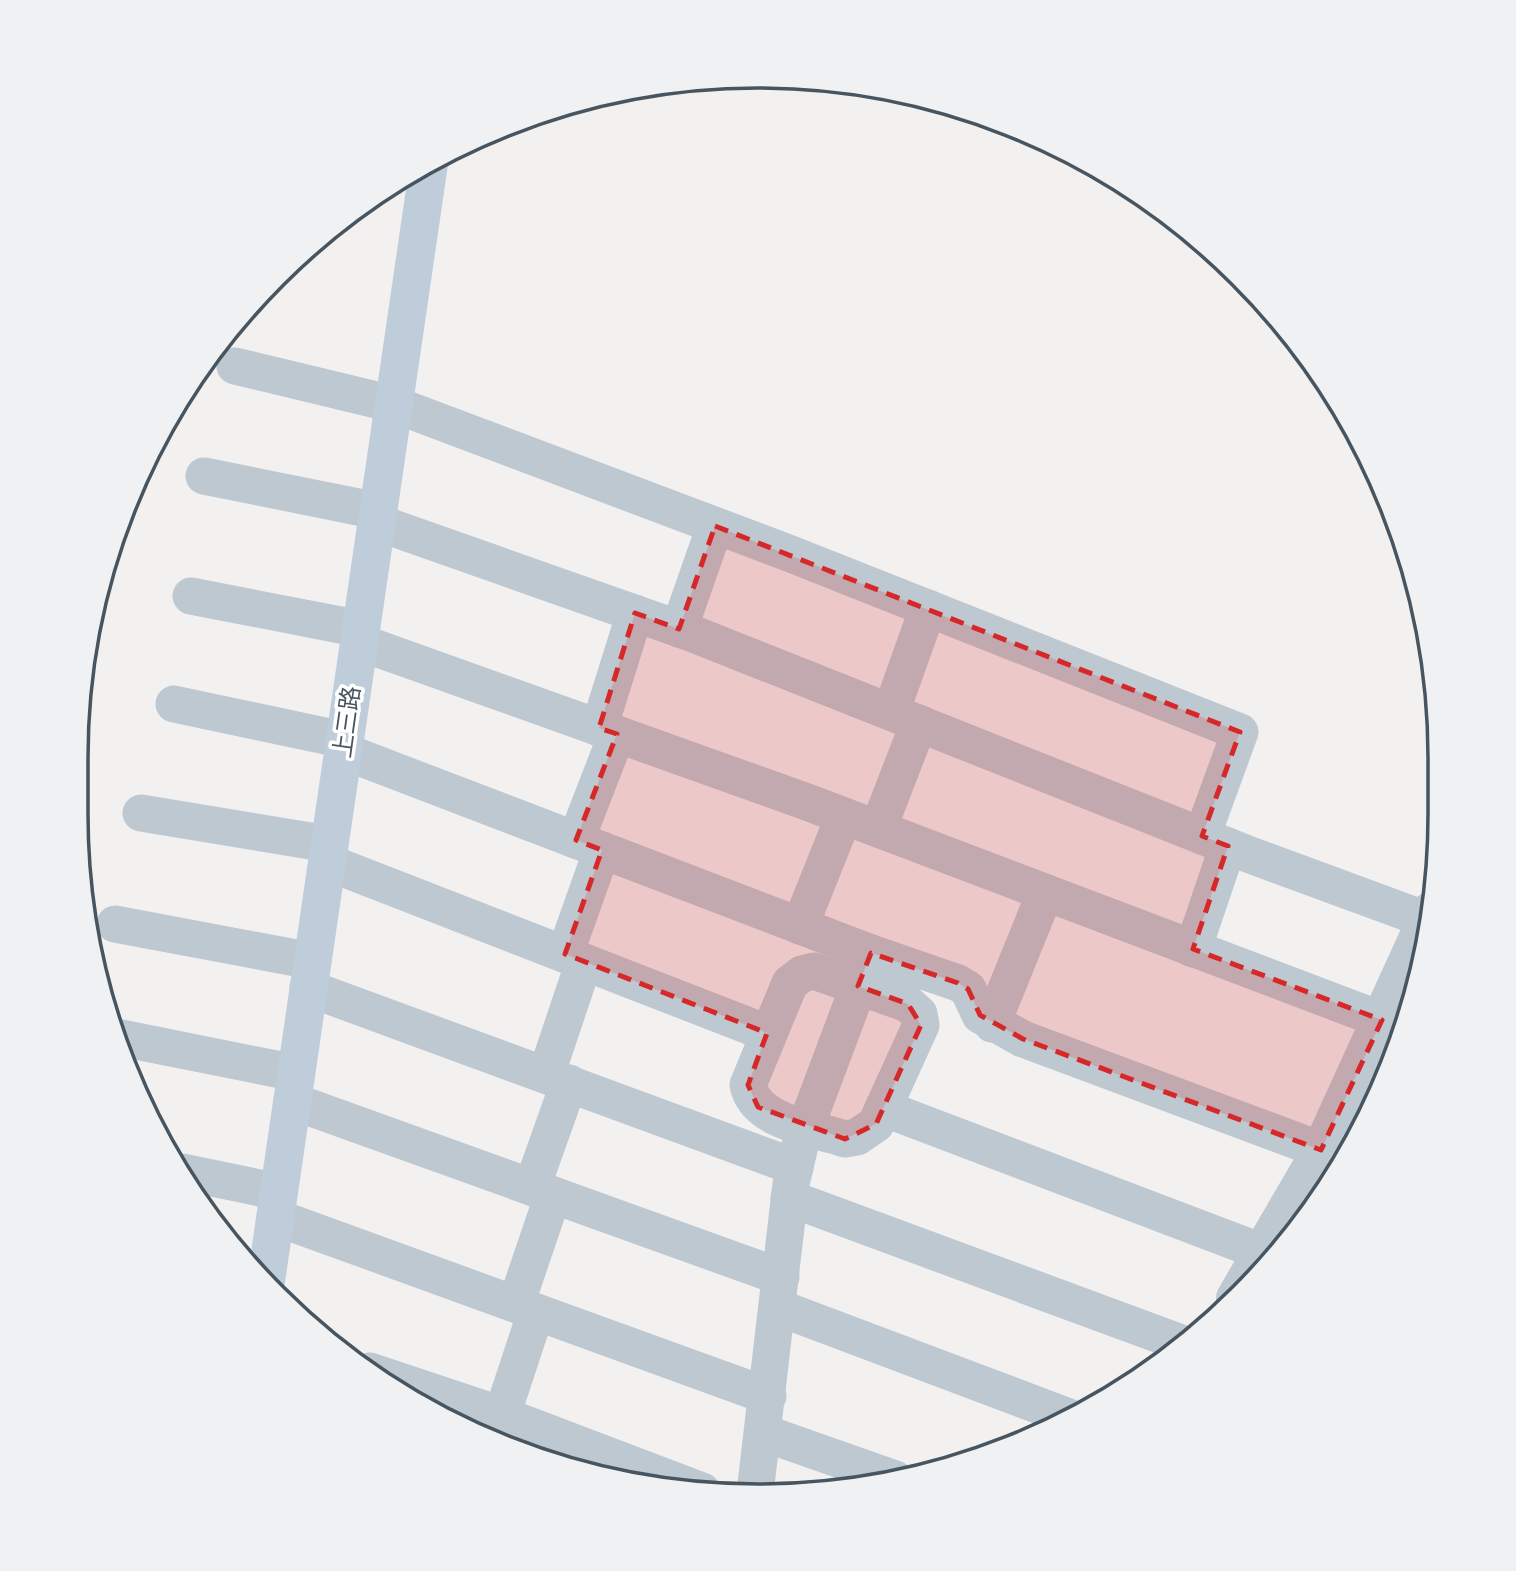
<svg xmlns="http://www.w3.org/2000/svg" width="1516" height="1571" font-family="Quicksand,'Noto Sans SC',sans-serif">
<rect width="100%" height="100%" fill="#f3f0f0"/>
<g fill="none" stroke-linecap="round" stroke-linejoin="round">
<!-- minor -->
<g stroke="#bdc8d1" stroke-width="37">
<path d="M235 366 393 404 791 554 1240 732 1202 836"/>
<path d="M204 476 378 511"/>
<path d="M376 522 691 633 1245 853 1427 920"/>
<path d="M191 596 361 629"/>
<path d="M679 629 715 526"/>
<path d="M359 642 807 802 1382 1020"/>
<path d="M174 704 344 740"/>
<path d="M891 712 928 608"/>
<path d="M599 728 635 613"/>
<path d="M343 751 871 953 958 983 968 989 980 1015 1023 1039 1321 1150"/>
<path d="M141 813 329 844"/>
<path d="M878 829 919 723"/>
<path d="M576 840 617 734"/>
<path d="M327 862 767 1033"/>
<path d="M115 924 312 961"/>
<path d="M800 926 844 816"/>
<path d="M1193 949 1228 846"/>
<path d="M565 954 602 850"/>
<path d="M814 971 908 1004 919 1014 921 1025 876 1124 857 1137 845 1139C813 1128 756 1123 748 1085L790 983 802 974Z"/>
<path d="M308 988 795 1167"/>
<path d="M992 1024 1045 893"/>
<path d="M116 1037 296 1073"/>
<path d="M546 1075 584 962"/>
<path d="M292 1101 781 1277"/>
<path d="M883 1108 1262 1252"/>
<path d="M183 1172 279 1192"/>
<path d="M532 1187 569 1083"/>
<path d="M789 1198 1184 1344"/>
<path d="M275 1217 768 1396"/>
<path d="M516 1304 553 1195"/>
<path d="M777 1307 1069 1417"/>
<path d="M370 1371 502 1415 702 1491"/>
<path d="M502 1415 536 1312"/>
<path d="M764 1433 895 1479"/>
<path d="M755 1493 791 1184 802 1137 871 953"/>
</g>
<!-- tertiary -->
<path stroke="#bdc8d1" stroke-width="38" d="M1235 1298 1321 1150 1430 911"/>
<!-- secondary -->
<path stroke="#bfccd9" stroke-width="38" d="M266 1281 429 163"/>
</g>
<!-- marked area -->
<path fill="#d62828" fill-opacity="0.2" stroke="#d62828" stroke-width="5" stroke-dasharray="14 9" stroke-linejoin="round" d="M715 526 1240 732 1202 836 1228 846 1193 949 1382 1020 1321 1150 1023 1039 980 1015 968 989 958 983 871 953 858 986 908 1004 921 1025 876 1124 845 1139 758 1107 748 1085 767 1033 565 954 602 850 576 840 617 734 599 728 635 613 679 629Z"/>
<g text-anchor="middle" stroke-width="7" stroke-linejoin="round" paint-order="stroke">
<!-- street labels -->
<g font-size="24" fill="#465560" stroke="#fff">
<text transform="translate(347 722) rotate(-82)" y="8">上三路</text>
</g>
</g>
<!-- crop -->
<path d="M0 0H1516V1571H0ZM758 88H758A670 670 0 0 1 1428 758V814A670 670 0 0 1 758 1484H758A670 670 0 0 1 88 814V758A670 670 0 0 1 758 88Z" fill="#f0f1f2" fill-rule="evenodd"/>
<path fill="none" stroke="#465560" stroke-width="3.5" d="M758 88H758A670 670 0 0 1 1428 758V814A670 670 0 0 1 758 1484H758A670 670 0 0 1 88 814V758A670 670 0 0 1 758 88Z"/>
</svg>
